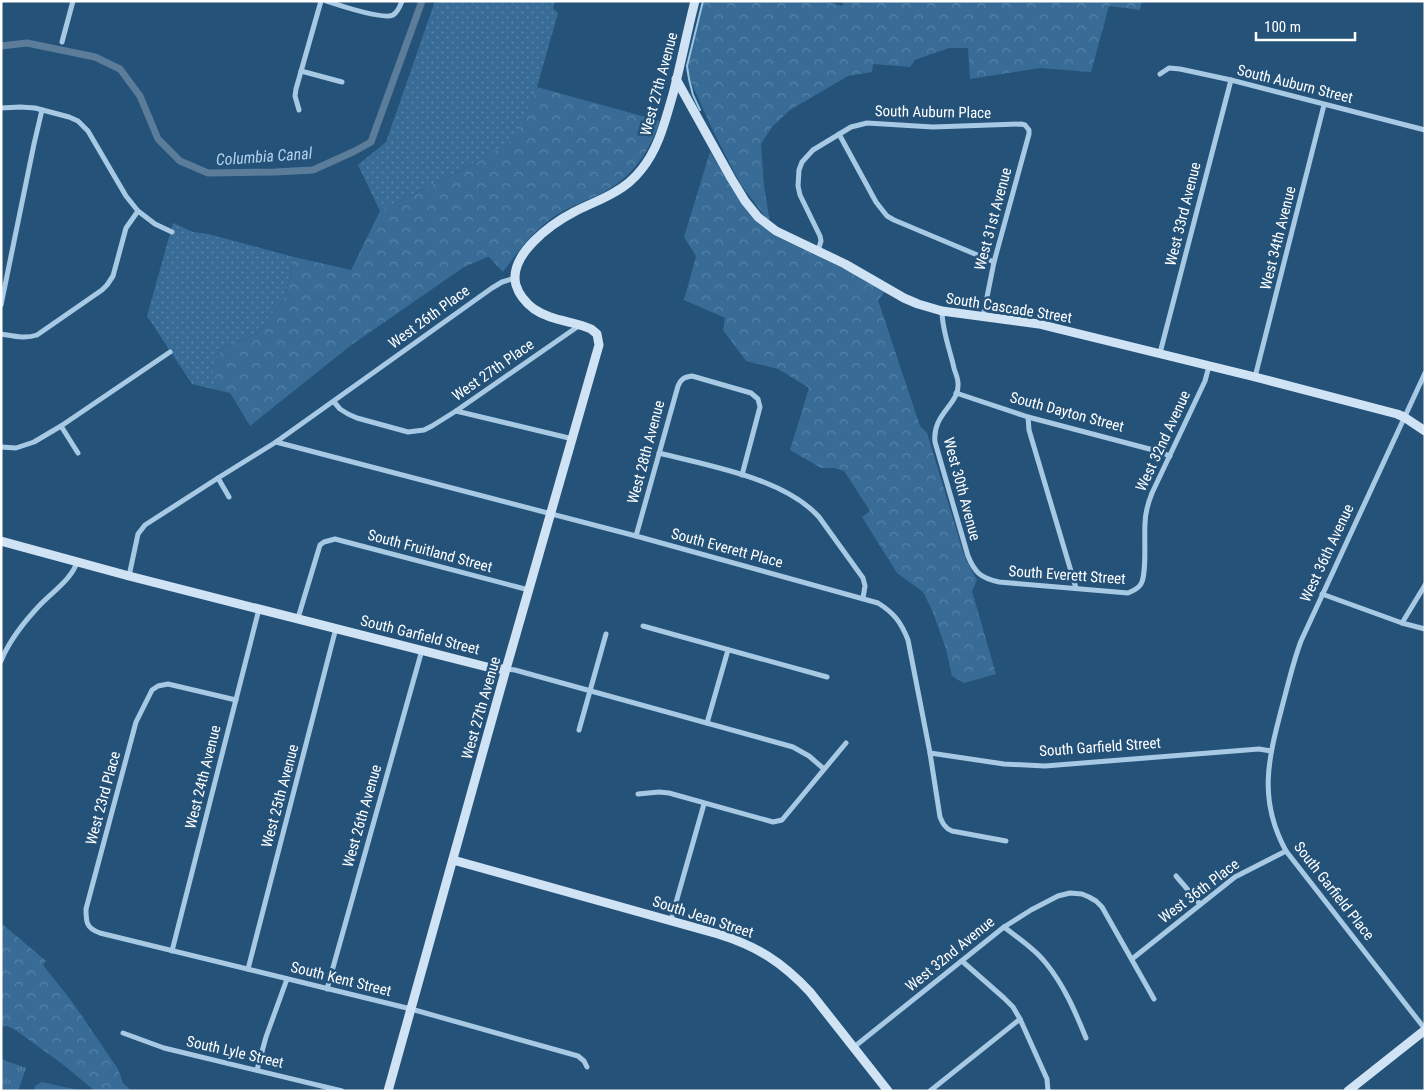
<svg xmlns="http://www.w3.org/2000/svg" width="1426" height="1092" font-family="'Roboto Condensed',sans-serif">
<defs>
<pattern id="grass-dots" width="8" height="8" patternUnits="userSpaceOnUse" patternTransform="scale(1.25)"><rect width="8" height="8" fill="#386c96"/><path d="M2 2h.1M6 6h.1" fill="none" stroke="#5682a6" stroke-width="1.8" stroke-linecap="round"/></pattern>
<pattern id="forest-crowns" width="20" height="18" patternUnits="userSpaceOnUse" patternTransform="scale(1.25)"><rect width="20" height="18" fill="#386c96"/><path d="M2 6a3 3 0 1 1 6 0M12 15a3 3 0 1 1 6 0" fill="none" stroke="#5682a6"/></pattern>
<pattern id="park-tufts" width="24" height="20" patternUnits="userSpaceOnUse" patternTransform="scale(1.25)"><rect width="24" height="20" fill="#386c96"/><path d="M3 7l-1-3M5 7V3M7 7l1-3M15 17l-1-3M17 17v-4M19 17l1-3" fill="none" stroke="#5682a6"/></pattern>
</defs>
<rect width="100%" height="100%" fill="#245279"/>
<!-- grass -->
<g fill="url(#grass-dots)">
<path d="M435 1H555L553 8 558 13 537 87 516 138 477 162 380 211 358 165 386 142Z"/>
<path d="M173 223 193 232 208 234 294 257 285 297 257 333 223 348 212 366 217 390 192 384 147 316Z"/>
</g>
<!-- forest -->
<g fill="url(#forest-crowns)">
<path d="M704 1H825L842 6 844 1H1142L1140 10 1109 6 1091 72 1040 68 970 79 968 48H949L915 60 910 67 873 64 872 72 848 76 790 110 772 127 761 144 764 186 770 223 741 185 714 133 686 71Z"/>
<path d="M537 87 660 121C650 149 637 171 611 188 592 200 570 205 552 218 532 233 518 251 503 272L489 257 485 258 464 267 350 346 250 426 230 393 217 390 212 366 223 348 257 333 285 297 294 257 351 270 380 211 477 162 515 138Z"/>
<path d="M710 152 747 211 773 235 853 273 885 292 878 300 920 426 927 433 965 558 977 580 972 591 996 674 964 683 952 676 946 649 932 610 923 592 897 573 862 517 870 511 844 471 834 468H821L790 450 809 388 778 369 746 361 723 330 725 318 684 300 696 256 684 237Z"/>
<path d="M1 923 46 961 43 965 73 1003 118 1069 123 1083 131 1091H95L61 1063 14 1029 7 1026 1 1027Z"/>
</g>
<!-- park -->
<path fill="url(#park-tufts)" d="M1 1059 26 1068 18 1091H1Z"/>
<!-- pitch -->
<path fill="#386c96" d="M42 1082 83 1091H34L35 1086Z"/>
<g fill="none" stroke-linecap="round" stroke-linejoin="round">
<!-- stream -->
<path stroke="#9bc5e4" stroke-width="2" d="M700 110 693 95 689 79 687 66 703 1"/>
<!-- canal -->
<path stroke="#5c7d9a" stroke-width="7" d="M1 46 27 43 95 57 120 69 140 96 158 139 180 161 208 173 275 172 313 170 355 151 371 142 422 1"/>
<!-- street -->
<g stroke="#a7c9e4" stroke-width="5">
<path d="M326 1C338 5 383 20 393 15 398 12 400 6 402 1"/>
<path d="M62 42 73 1"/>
<path d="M301 71 342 82"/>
<path d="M1160 74 1169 68 1180 69 1231 80 1425 130"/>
<path d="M1 108 20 107 35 108 69 117 78 121 88 131 126 196 138 211 155 224 172 232"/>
<path d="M299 110 295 96 296 89 321 1"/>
<path d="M839 134 876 202 887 216 894 220 994 262"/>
<path d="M818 251 821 241 820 236 800 195 798 186 799 170 802 162 813 150 851 127 867 123 933 127 1021 124 1025 125 1029 130V134L994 262 983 317"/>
<path d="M1 305 34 144 42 110"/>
<path d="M942 311C942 330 950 350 954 368 955 372 958 378 958 383 960 405 932 413 935 442L968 556C975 573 981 578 999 582L1128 593C1133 591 1138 589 1141 584 1147 574 1144 538 1145 524 1145 513 1148 503 1152 493L1205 381 1209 366"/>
<path d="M1 334C14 336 25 339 37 335L102 290 107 285 113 276 126 228 138 211"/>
<path d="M1160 353 1231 80"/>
<path d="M1425 373 1301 641C1293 662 1288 685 1282 707 1268 760 1258 800 1286 851L1425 1029"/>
<path d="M1255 377 1324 105"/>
<path d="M956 393 1028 417 1157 451 1170 456"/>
<path d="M334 402 340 409 348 414 357 418 408 432 424 430 432 426 456 411 580 325"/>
<path d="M456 411 573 439"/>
<path d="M1028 417 1029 430 1076 588"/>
<path d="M61 426 78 453"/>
<path d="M276 442 636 536 878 603C894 613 901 622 908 640L930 753 940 817C943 824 945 828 952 831L1006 841"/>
<path d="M1 447 16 448 34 442 61 426 170 352"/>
<path d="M659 453C709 466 784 478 819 517L863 578 865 586 863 598"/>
<path d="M218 478 229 497"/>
<path d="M636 536 678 386C681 379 684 377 692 376L751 393 758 399 760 407 742 475"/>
<path d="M129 576 138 534 145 525 218 478 276 442 492 288 502 282 515 278"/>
<path d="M1322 594 1402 623 1425 629"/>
<path d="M298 618 320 545 324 542 335 539 529 590"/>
<path d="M1402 623 1425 585"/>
<path d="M643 626 827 677"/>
<path d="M1 661C9 641 24 622 39 606 51 593 72 579 77 562"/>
<path d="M506 669 515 670 793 747 809 756 824 769"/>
<path d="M236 700 168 684 158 686 152 690 136 722 86 909C86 922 86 928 100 933L411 1009 578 1056 584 1061 587 1067"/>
<path d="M707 723 728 650"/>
<path d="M579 730 606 634"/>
<path d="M930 753 1004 764 1045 766 1259 749 1271 751"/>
<path d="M638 794 659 792 669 793 773 822 782 820 846 743"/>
<path d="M1176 876 1200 904"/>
<path d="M671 920 704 804"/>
<path d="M1004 927C1018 938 1034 948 1045 962 1064 985 1075 1011 1086 1038"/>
<path d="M172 951 259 609"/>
<path d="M1132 959 1235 877 1286 851"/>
<path d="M962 961 1004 998 1013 1007 1020 1019 1047 1079 1048 1091"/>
<path d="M248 969 336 628"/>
<path d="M327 989 422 650"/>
<path d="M123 1033 164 1048 342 1091"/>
<path d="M854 1047 1004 927 1031 910 1058 896 1070 893 1082 894 1089 897 1096 901 1102 907 1154 999"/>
<path d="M257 1070 266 1037 287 979"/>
<path d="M930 1091 1020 1019"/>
</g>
<!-- secondary -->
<g stroke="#d0e3f4" stroke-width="9">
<path d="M676 79 731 178 745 201 758 217 776 231 845 264 904 298 918 304 942 311 1039 324 1055 328 1255 377 1397 414 1404 417 1425 431"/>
<path d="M1 541 129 576 495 669H506"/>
<path d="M453 860 718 934C757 946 782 962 810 992L888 1091"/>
<path d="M388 1091 506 669 599 345 597 334 591 329C573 321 551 321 534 309 526 303 519 295 516 285 508 255 551 224 574 212 587 205 602 200 615 192 624 187 634 179 641 170 659 148 665 121 673 94 681 63 687 32 695 1"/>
<path d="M1348 1091 1425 1030"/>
</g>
</g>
<g text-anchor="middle" stroke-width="5" stroke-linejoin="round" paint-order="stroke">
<!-- street labels -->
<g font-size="15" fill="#fff" stroke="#245279">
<text transform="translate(659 84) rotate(-75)" y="5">West 27th Avenue</text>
<text transform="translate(1295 84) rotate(14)" y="5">South Auburn Street</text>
<text transform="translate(933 112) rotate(1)" y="5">South Auburn Place</text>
<text transform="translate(1183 214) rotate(-76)" y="5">West 33rd Avenue</text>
<text transform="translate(993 219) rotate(-75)" y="5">West 31st Avenue</text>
<text transform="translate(1278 238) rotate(-76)" y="5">West 34th Avenue</text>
<text transform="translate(1009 308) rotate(9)" y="5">South Cascade Street</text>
<text transform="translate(429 317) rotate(-36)" y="5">West 26th Place</text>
<text transform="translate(493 370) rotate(-35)" y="5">West 27th Place</text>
<text transform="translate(1067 412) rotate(15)" y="5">South Dayton Street</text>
<text transform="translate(1163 441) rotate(-65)" y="5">West 32nd Avenue</text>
<text transform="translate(646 452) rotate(-75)" y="5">West 28th Avenue</text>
<text transform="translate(962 489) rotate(75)" y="5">West 30th Avenue</text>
<text transform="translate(727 548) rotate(15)" y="5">South Everett Place</text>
<text transform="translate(430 551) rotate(15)" y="5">South Fruitland Street</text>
<text transform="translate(1327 553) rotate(-65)" y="5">West 36th Avenue</text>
<text transform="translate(1067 575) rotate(4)" y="5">South Everett Street</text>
<text transform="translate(420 635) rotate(14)" y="5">South Garfield Street</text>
<text transform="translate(481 708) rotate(-74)" y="5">West 27th Avenue</text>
<text transform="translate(1100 747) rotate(-4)" y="5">South Garfield Street</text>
<text transform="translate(203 777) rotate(-76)" y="5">West 24th Avenue</text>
<text transform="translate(280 796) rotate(-75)" y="5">West 25th Avenue</text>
<text transform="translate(103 798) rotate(-75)" y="5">West 23rd Place</text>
<text transform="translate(362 816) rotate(-74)" y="5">West 26th Avenue</text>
<text transform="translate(1199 891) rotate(-37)" y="5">West 36th Place</text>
<text transform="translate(1334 891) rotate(52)" y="5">South Garfield Place</text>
<text transform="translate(703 917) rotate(18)" y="5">South Jean Street</text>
<text transform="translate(950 954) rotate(-39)" y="5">West 32nd Avenue</text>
<text transform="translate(341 979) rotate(14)" y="5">South Kent Street</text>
<text transform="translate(235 1052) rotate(13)" y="5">South Lyle Street</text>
</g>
<!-- water labels -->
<g font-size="16" font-style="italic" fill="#b2d2ec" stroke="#245279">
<text transform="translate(264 156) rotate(-4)" y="6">Columbia Canal</text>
</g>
</g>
<!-- border -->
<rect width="1426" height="1092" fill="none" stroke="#ffffff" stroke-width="5"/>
<!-- scale -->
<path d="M1256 32v8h99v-8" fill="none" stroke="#ffffff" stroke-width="2.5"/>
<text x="1264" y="32" font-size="15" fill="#ffffff" stroke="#245279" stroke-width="4" paint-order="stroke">100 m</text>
</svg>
